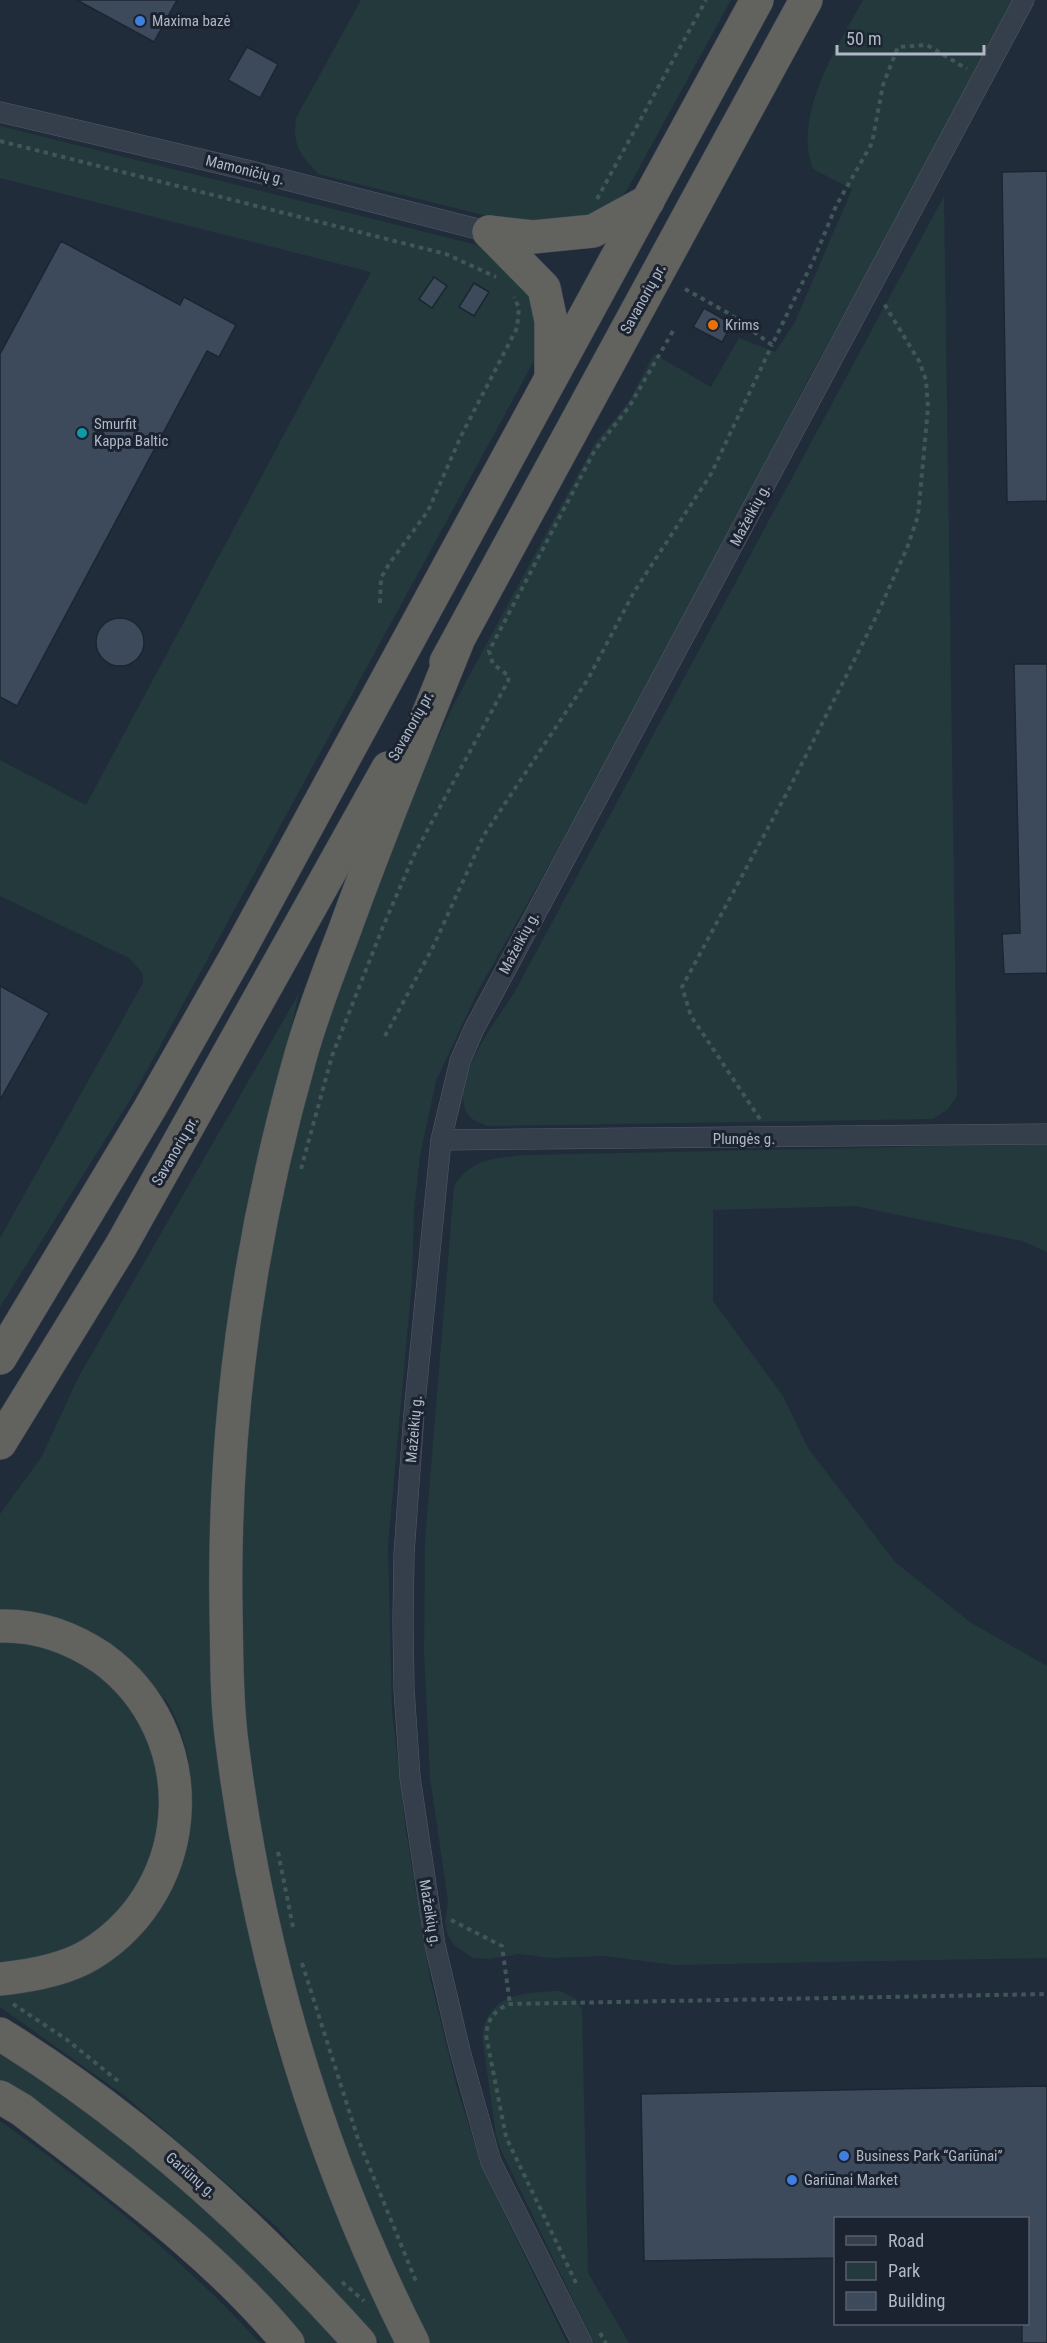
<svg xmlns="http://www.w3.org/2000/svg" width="1047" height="2343" font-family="'Roboto Condensed',sans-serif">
<rect width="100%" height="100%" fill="#212c3b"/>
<!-- green -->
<g fill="#23393c">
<path d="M361 0H731L628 188 614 208 599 219 535 228 318 174C300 155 292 145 296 118Z"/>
<path d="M863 0H1016L809 378 654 678 478 991 436 1081 420 1156 414 1210 412 1281 388 1546 392 1711 406 1831 430 1978 457 2088 482 2167 567 2343H425L341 2155 266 1881 238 1689 239 1437 296 1110 397 824 454 704 595 443 628 403 654 354 711 387 739 338 775 352 795 322 852 189 813 169C792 115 837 47 863 0Z"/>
<path d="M0 126 485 247 533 291 541 335 533 362 522 383 135 1092 0 1307V1238L143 983V974L129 958 0 896V760L86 805 371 272 0 178Z"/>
<path d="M944 196 957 1096 948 1109 933 1119 487 1126C482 1123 474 1121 470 1117 444 1086 497 1020 514 993Z"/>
<path d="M299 993 239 1266 219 1407 250 1935 277 2047 317 2167 404 2343H380L276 2226 125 2096 0 2007V1987L70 1974 180 1862 190 1827 192 1793 188 1758 180 1728 168 1703 142 1673 111 1647 0 1611V1514L42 1456 78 1378Z"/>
<path d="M1047 1144V1252L1022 1241 856 1206 713 1210V1301L783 1396 808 1448 895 1562 970 1622 1047 1666V1958L675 1965 604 1956 551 1958 519 1954 489 1959 473 1958 455 1946 448 1936 445 1922 448 1901 430 1778 424 1652 425 1541 454 1186C473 1157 494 1159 526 1155Z"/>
<path d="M0 1634 31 1635 108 1674 158 1745 162 1833 123 1912 89 1942 0 1969Z"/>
<path d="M560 1991 576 1999 582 2010 588 2273 629 2343H594L500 2148 496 2135 482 2036C489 1992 523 1993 560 1991Z"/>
<path d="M0 2049 83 2107 225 2223 339 2343H306L290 2324 0 2082Z"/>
<path d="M0 2121C93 2187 183 2259 260 2343H0Z"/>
</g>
<!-- building -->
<g fill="#3d4a5b" stroke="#1c2532" stroke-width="1.5">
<path d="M77 0H177L154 42Z"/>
<path d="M247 47 278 64 260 98 228 80Z"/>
<path d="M1047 171V501L1007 502 1002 172Z"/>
<path d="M61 241 180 305 184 297 236 325 219 357 207 351 17 706 0 697V354Z"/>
<path d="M434 277 447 286 432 308 419 299Z"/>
<path d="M474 283 489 292 474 316 459 307Z"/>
<path d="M704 308 732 324 722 342 693 327Z"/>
<circle cx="120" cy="642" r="24"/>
<path d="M1014 664H1047V973L1004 974 1002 934 1020 933Z"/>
<path d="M0 986 49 1013 0 1100Z"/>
<path d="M1047 2086V2343H1022V2324H1028V2218H836V2258L644 2261 641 2094Z"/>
</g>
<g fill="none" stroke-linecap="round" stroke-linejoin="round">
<defs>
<g id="minor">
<path d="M0 112 251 171 489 232"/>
<path d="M441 1140 1047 1134"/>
<path d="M582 2343 491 2162 460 2051 435 1945 410 1777 404 1689 403 1621 404 1554 414 1413 441 1140 460 1061 474 1029 1024 0"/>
</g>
<g id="trunk">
<path d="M489 232 544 288 551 321V377"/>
<path d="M489 232 533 237 593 231 648 201"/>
<path d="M446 662 806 0"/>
<path d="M0 1358 150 1108 238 953 757 0"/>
<path d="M0 1443 121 1246 388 768"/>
<path d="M0 1626C38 1625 71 1637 102 1658 204 1732 199 1887 91 1954 65 1970 30 1976 0 1979"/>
<path d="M0 2034C136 2118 253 2224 360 2343"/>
<path d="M0 2097 22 2110C114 2182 213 2252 288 2343"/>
<path d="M413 2343C318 2155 258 1952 232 1743 226 1699 227 1654 226 1610 223 1423 249 1238 300 1058 312 1015 328 973 344 932 379 835 418 739 457 643"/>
</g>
</defs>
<!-- minor casing -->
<use href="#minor" stroke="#535b69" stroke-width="21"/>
<!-- trunk casing -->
<use href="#trunk" stroke="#404856" stroke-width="34"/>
<!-- path -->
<g stroke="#415659" stroke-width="4" stroke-dasharray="4.5 4.5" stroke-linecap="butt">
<path d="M0 141 446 254 496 277"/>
<path d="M597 199 706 0"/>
<path d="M685 289 728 313 772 345 814 259 836 206 872 143 883 85 898 47 927 45 967 69"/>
<path d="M380 603 381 578 389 564 428 511 461 436 517 328 519 308 514 297"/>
<path d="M385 1036 433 947 484 835 588 679 634 592 711 474 772 345"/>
<path d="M760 1119 691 1016 682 987 789 789 876 617 907 548 918 516 928 408 926 380 919 361 883 302"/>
<path d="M301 1169 332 1056 382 929 414 855 508 681 509 676 493 664 489 651 595 450 629 407 673 331"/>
<path d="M278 1852 293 1927"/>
<path d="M451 1920 502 1946 510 2004"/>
<path d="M302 1963 358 2139 417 2284"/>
<path d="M13 2004 66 2039 118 2081"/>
<path d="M342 2282 364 2301"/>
<path d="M576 2283 506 2137 486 2035C488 2019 494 2010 510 2004L1047 1994"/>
<path d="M600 2333 606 2343"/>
</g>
<!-- minor -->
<use href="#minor" stroke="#353e4b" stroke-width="20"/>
<!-- trunk -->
<use href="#trunk" stroke="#62625e" stroke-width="33"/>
</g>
<!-- markers -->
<g fill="#3f7fe0" stroke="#1b2330" stroke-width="2">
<circle cx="140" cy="21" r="6"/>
<circle cx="844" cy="2156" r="6"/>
<circle cx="792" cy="2180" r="6"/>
</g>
<circle fill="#e8710a" stroke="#1b2330" stroke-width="2" cx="713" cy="325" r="6"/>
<circle fill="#0f9aa8" stroke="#1b2330" stroke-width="2" cx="82" cy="433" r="6"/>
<g text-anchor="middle" stroke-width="6" stroke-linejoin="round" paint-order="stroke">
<!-- poi labels -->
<g font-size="15" fill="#b0b8c7" stroke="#1b2330" text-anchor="start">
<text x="152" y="26">Maxima bazė</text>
<text x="725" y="330">Krims</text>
<text x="94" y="429">Smurfit<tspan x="94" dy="17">Kappa Baltic</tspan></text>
<text x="856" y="2161">Business Park “Gariūnai”</text>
<text x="804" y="2185">Gariūnai Market</text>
</g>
<!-- street labels -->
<g font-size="15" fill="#b0b8c7" stroke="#1b2330">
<text transform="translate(245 170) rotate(14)" y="5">Mamoničių g.</text>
<text transform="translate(643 299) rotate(-61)" y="5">Savanorių pr.</text>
<text transform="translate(750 515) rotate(-62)" y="5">Mažeikių g.</text>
<text transform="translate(411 726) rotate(-61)" y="5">Savanorių pr.</text>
<text transform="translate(519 943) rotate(-62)" y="5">Mažeikių g.</text>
<text x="744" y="1144">Plungės g.</text>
<text transform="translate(175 1151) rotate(-60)" y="5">Savanorių pr.</text>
<text transform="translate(414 1429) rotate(-85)" y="5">Mažeikių g.</text>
<text transform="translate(430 1913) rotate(80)" y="5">Mažeikių g.</text>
<text transform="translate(191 2175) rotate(41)" y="5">Gariūnų g.</text>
</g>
</g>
<!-- legend -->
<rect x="834" y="2217" width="195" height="108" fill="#1b2330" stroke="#575f6c" stroke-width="1.5"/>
<rect x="846" y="2236" width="30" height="9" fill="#353e4b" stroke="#575f6c" stroke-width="1.5"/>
<text x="888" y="2247" font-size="18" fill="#b0b8c7">Road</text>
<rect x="846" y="2262" width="30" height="18" fill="#23393c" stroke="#575f6c" stroke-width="1.5"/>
<text x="888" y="2277" font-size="18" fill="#b0b8c7">Park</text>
<rect x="846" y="2292" width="30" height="18" fill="#3d4a5b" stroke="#575f6c" stroke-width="1.5"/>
<text x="888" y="2307" font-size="18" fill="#b0b8c7">Building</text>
<!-- scale -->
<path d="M837 45v9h147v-9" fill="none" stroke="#b0b8c7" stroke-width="3"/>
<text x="846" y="45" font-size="18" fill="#b0b8c7" stroke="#1b2330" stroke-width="4.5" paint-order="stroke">50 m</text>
</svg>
